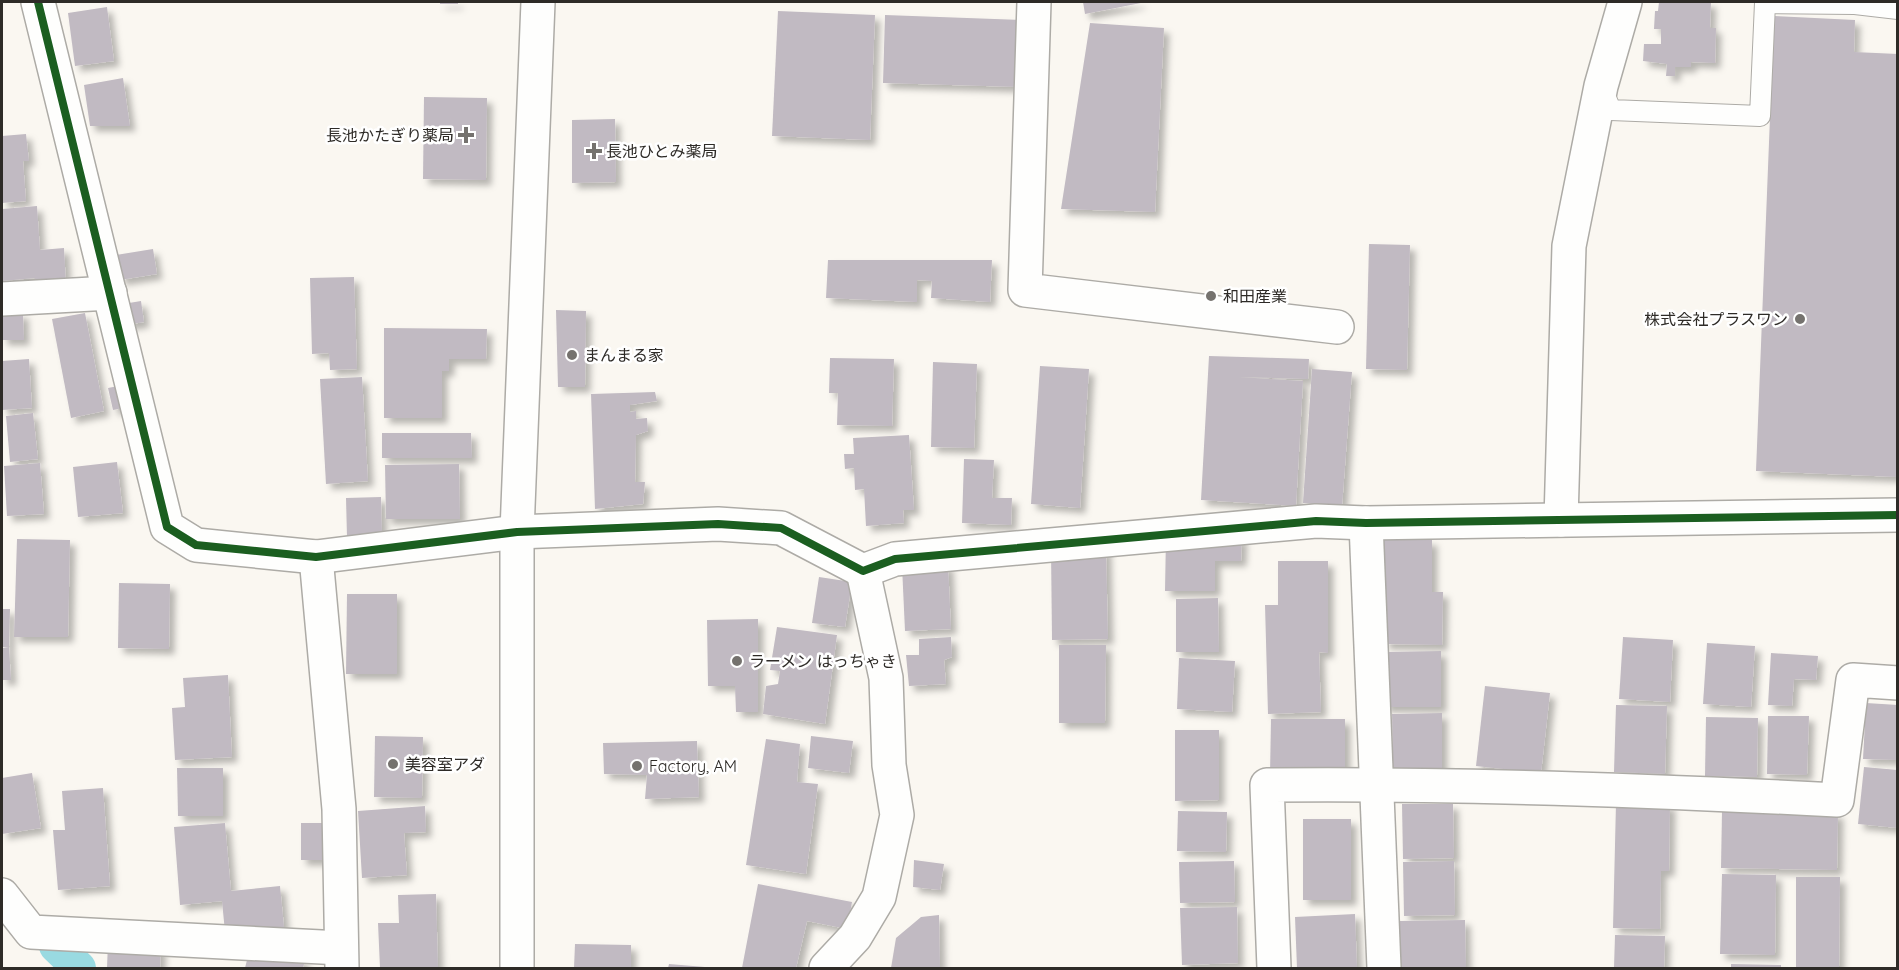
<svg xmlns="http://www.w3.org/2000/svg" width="1899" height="970" font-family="Quicksand,'Noto Sans JP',sans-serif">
<defs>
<filter id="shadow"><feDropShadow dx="5.5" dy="5.5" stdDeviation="3" flood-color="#0004"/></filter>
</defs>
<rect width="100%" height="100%" fill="#faf7f1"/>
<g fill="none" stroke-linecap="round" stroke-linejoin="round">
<!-- canal -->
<path stroke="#99dae1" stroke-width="34" d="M56 946 79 968"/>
</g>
<!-- building -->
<g fill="#c1bac2" filter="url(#shadow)">
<rect x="440" y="2" width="18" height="2"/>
<path d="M1083 2H1141V3L1085 14Z"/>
<path d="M1659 2H1711L1710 28H1716L1715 63 1691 62V67H1675V76H1666L1667 64 1643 61 1644 44H1661V29H1654L1655 11H1658Z"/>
<path d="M107 7 114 61 75 66 68 13Z"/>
<path d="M778 11 875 15 870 140 772 136Z"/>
<path d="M885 15 1022 20 1020 87 883 83Z"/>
<path d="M1774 16 1855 20 1854 52 1898 54V477L1756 471Z"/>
<path d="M1090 23 1164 28 1155 212 1061 209Z"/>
<path d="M123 78 130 126H90L84 85Z"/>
<path d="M424 97 487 98 486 180 423 179Z"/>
<path d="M615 119 616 182 572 183V120Z"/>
<path d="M26 134 29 161H23L26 201 2 203V136Z"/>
<path d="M37 206 40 250 64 248 66 285 36 287 35 278 2 281V209Z"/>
<path d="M1369 244 1410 245 1407 370 1366 369Z"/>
<path d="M153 249 157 274 120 280 116 255Z"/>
<path d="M828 260H992L990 302 931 298 932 281 917 280V302L826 298Z"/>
<path d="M354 277 357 369 330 370 329 353 312 354 310 278Z"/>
<path d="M141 301 144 322 126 325 123 304Z"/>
<path d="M556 310 586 311 585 387H558Z"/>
<path d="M2 313H23L24 340H2Z"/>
<path d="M85 313 104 411 71 418 52 319Z"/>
<path d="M384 328 487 329 486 359H449V371H442V418H384Z"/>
<path d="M1209 356 1309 359 1308 379 1239 377 1303 381 1296 506 1201 500Z"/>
<path d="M830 358 894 359 892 426 837 425 838 393H829Z"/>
<path d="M29 359 32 408 2 410V361Z"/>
<path d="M933 362 977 364 974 448 931 447Z"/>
<path d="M1040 366 1089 369 1080 508 1031 504Z"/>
<path d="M1312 369 1352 372 1342 506 1303 503Z"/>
<path d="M362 377 368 481 326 484 320 379Z"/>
<path d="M118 386 123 408 113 410 108 388Z"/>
<path d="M655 392 657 401 630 405V412L636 411V419L647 418 648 431 636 435 635 482H645L643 504 595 509 591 394Z"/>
<path d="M33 413 38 459 10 462 6 416Z"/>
<path d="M382 433H471L472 458H382Z"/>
<path d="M909 435 914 510H903L904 523 866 526 864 489 855 490 854 468 845 469 844 454H854L853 438Z"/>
<path d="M964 459 994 460 992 498H1012L1011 525 962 523Z"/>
<path d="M117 462 123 513 78 517 73 467Z"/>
<path d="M40 463 44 514 7 516 4 466Z"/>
<path d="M459 464 460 519H386L385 465Z"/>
<path d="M381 497 382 536 347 537 346 498Z"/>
<path d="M1166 536 1242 537 1241 561H1215V591H1165Z"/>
<path d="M17 539 70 540 68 637H14Z"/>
<path d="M1377 540H1432V592H1443L1442 645 1384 644Z"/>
<path d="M1106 548 1108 639 1052 640 1051 549Z"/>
<path d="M1278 561H1328V653L1319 652 1321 712 1268 714 1265 605H1278Z"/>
<path d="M948 564 951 629 905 631 902 566Z"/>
<path d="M819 577 852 582 845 627 812 623Z"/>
<path d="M119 583 170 584 169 649 118 648Z"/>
<path d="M347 594H397V674H346Z"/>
<path d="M1218 598 1219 652H1176V599Z"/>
<path d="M2 609H10L9 647H2Z"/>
<path d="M758 619V712H736L735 686H708L707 620Z"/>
<path d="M777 627 837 635 825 724 763 714 766 686 778 684 780 671 770 670Z"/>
<path d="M951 637 952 657 944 660 946 684 909 686 906 655H919V639Z"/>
<path d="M1623 637 1673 640 1670 702 1619 699Z"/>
<path d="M1707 643 1755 646 1751 707 1703 704Z"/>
<path d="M1059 645H1106L1105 723H1059Z"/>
<path d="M9 647 11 680H2V648Z"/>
<path d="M1441 651V707H1383V652Z"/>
<path d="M1771 653 1818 656 1816 680 1794 679 1792 706 1768 705Z"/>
<path d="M1179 658 1235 661 1232 712 1177 709Z"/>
<path d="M228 675 232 757 175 760 172 708 185 707 183 678Z"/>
<path d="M1485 686 1550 693 1541 773 1476 766Z"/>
<path d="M1866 703 1898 705V760L1863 759Z"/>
<path d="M1616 705 1667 706 1665 774 1614 772Z"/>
<path d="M1442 713V775H1393L1392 714Z"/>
<path d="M1768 716H1809L1807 775 1767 774Z"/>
<path d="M1706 717 1758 718 1757 777 1705 776Z"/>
<path d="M1271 719H1345V776H1270Z"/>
<path d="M1175 730H1219V800L1175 801Z"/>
<path d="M375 736 423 737 422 798 374 797Z"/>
<path d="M811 736 853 741 849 773 808 768Z"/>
<path d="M766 739 800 744 797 782 818 784 806 874 746 865Z"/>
<path d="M697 741 699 797 645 799 647 775 604 774 603 743Z"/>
<path d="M1864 767 1898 770V828L1858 824Z"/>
<path d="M177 768H223V816H178Z"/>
<path d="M32 773 41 828 2 834V778Z"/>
<path d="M103 788 110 886 58 890 53 830H65L62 791Z"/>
<path d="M1616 803 1670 804 1669 871H1661L1660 929 1613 928Z"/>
<path d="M1402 804H1453L1454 858 1403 859Z"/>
<path d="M425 806 426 832 404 833 407 875 362 878 358 811Z"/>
<path d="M1178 811 1227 812 1226 852 1177 851Z"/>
<path d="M1722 811 1838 813 1837 870 1721 868Z"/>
<rect x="1303" y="819" width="48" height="81"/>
<path d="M225 823 231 891 280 886 284 927 225 932 222 901 180 905 174 827Z"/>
<rect x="301" y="823" width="29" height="37"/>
<path d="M914 860 944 864 940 890 913 887Z"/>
<path d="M1234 861 1235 902 1180 903 1179 862Z"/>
<path d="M1454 861 1455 915 1404 916 1403 862Z"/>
<path d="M1722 874 1776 875 1775 955 1720 954Z"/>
<path d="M1796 877H1840L1839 968H1796Z"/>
<path d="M758 884 852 902 847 929 807 921 796 968H742Z"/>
<path d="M436 894 438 968H380L378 923H399L398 895Z"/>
<path d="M1237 907 1238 963 1182 965 1180 908Z"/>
<path d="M1355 914 1357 968H1297L1295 917Z"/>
<path d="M939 915 940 968H891L896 938 921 917Z"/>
<path d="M1465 920 1466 968H1399V921Z"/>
<path d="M1615 935 1665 936 1664 968H1614Z"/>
<path d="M108 943 161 944 160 968H107Z"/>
<path d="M575 944 631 945V968H574Z"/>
<path d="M250 948 305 960 303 968H245Z"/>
<path d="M669 964 705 967V968H668Z"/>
<path d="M1731 964 1781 965V968H1731Z"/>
</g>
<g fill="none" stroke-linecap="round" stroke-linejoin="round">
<defs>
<path id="lane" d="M1602 89 1611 110 1760 116 1765 3 1855 4 1898 9"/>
<g id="street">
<path d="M38 2 167 527 196 545 316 557 517 532 718 524 781 528 863 571 895 559 1316 521 1366 523 1898 515"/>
<path d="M1034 2 1025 290 1337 327"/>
<path d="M2 299 110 293"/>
<path d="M1561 520 1569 246 1601 86 1625 2"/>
<path d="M1366 523 1384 968"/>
<path d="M316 557 339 809 342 968"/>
<path d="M2 895 31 932 341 948"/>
<path d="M826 968 855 937 879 897 897 815 889 765 886 678 863 571"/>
<path d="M1274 968 1267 785C1457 783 1647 790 1837 800L1853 680 1898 683"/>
</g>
<path id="secondary" d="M517 968V532L538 2"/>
</defs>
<!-- lane casing -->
<use href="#lane" stroke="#adaba6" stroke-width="22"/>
<!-- street casing -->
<use href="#street" stroke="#adaba6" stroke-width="36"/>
<!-- secondary casing -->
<use href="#secondary" stroke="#adaba6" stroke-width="36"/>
<!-- lane -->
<use href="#lane" stroke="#fefefd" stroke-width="20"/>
<!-- street -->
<use href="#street" stroke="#fefefd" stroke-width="33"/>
<!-- secondary -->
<use href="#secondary" stroke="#fefefd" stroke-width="33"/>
<defs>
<path id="cycleway" d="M38 2 167 527 196 545 316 557 517 532 718 524 781 528 863 571 895 559 1316 521 1366 523 1898 515"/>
</defs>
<!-- cycleway casing -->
<use href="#cycleway" stroke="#fff" stroke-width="11"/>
<!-- cycleway -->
<use href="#cycleway" stroke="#1b5e20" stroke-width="8"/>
</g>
<!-- markers -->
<g fill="#75726e" stroke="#fff" stroke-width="2">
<path d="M463 126h6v6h6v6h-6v6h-6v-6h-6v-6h6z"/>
<path d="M591 142h6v6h6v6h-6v6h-6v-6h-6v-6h6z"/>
<circle cx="1211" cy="296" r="6"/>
<circle cx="1800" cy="319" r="6"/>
<circle cx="572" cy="355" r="6"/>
<circle cx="737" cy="661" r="6"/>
<circle cx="393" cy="764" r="6"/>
<circle cx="637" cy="766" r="6"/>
</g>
<g text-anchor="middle" stroke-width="5" stroke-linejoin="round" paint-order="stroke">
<!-- poi labels -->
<g font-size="16" fill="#2e2b27" stroke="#fff" text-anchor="start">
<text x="454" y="141" text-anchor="end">長池かたぎり薬局</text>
<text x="606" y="157">長池ひとみ薬局</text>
<text x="1223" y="302">和田産業</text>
<text x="1788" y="325" text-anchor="end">株式会社プラスワン</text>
<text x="584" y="361">まんまる家</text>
<text x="749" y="667">ラーメン はっちゃき</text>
<text x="405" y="770">美容室アダ</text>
<text x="649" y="772">Factory, AM</text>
</g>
</g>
<!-- border -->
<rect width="1899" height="970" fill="none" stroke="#2e2b27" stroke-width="6"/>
</svg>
